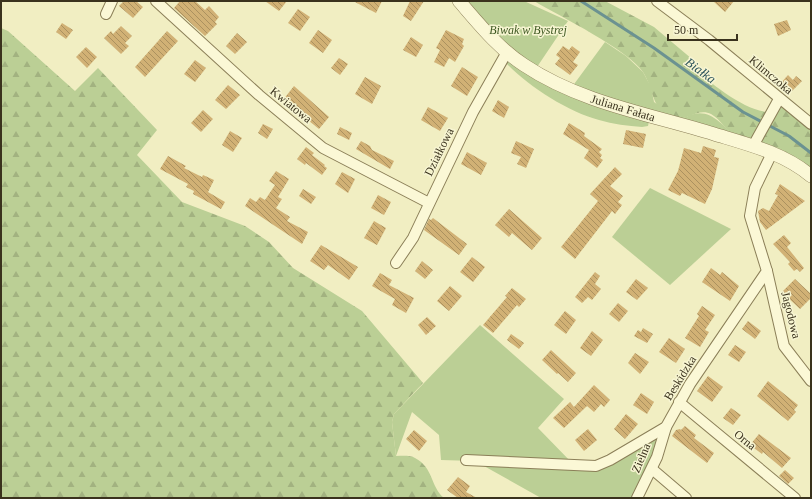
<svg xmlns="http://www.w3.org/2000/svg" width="812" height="499" font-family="'Times New Roman',serif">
<defs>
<pattern id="forest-firs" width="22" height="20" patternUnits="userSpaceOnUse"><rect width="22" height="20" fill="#bbcf95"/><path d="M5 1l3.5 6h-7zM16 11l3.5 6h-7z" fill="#a2b280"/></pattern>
<pattern id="building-back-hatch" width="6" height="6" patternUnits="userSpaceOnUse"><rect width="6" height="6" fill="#d1b175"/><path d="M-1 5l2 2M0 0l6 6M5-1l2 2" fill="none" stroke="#ab915f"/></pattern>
</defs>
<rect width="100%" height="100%" fill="#f1eec2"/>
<!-- green -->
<g fill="#bbcf95">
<path d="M468 1H524L568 21 537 67C520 55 503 43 488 28 480 21 475 9 468 1Z"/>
<path d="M605 42 626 56 643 72 651 87 654 102 679 120C684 118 689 115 694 114 712 110 723 126 736 137L650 117 648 126 642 127C628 126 613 124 599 120 568 112 528 86 506 63L507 52 569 91Z"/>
<path d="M650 188 731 229 670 285 612 237Z"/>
<path d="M480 325 564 399 538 428 574 465 597 466 666 427 637 498H541L475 461 441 460 439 435 412 412 396 456 392 422 394 414Z"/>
</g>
<!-- forest -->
<g fill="url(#forest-firs)">
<path d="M534 1H605L654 27 692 59 693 67C710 83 747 113 771 112L779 99 811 124V176C788 164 756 151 736 137 727 131 720 119 711 114 697 107 684 124 670 118 652 109 653 87 643 72 627 49 561 17 534 1Z"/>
<path d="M1 28 8 31 75 91 98 68 157 130 137 155 182 202 245 226 269 242 293 268 362 311 423 383 394 414 392 422 396 456C402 456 410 455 415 458 434 468 430 486 444 498H1Z"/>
</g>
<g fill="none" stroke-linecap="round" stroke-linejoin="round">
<!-- stream -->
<path stroke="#6b9291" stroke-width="3" d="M581 1 654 48 743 112 789 136 811 153"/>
</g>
<!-- building -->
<g fill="url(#building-back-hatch)">
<path d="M124 1H136L143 7 133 18 119 6Z"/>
<path d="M180 1H195L205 10 209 6 219 17 215 22 217 24 205 36 174 8Z"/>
<path d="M265 1H287L279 11Z"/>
<path d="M353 1H382L376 13Z"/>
<path d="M410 1H424L411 21 403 16Z"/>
<path d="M713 1H734L725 12Z"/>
<path d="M298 9 310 17 300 31 288 23Z"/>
<path d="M787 20 791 30 778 36 774 24Z"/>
<path d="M62 23 73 30 66 39 56 32Z"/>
<path d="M121 26 132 36 125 43 129 46 121 54 104 38 111 31 113 34Z"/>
<path d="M318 30 332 40 323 53 309 43Z"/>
<path d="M446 30 464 39 462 44 464 46 455 62 449 58 444 67 434 62 440 50 436 48Z"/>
<path d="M167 31 178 41 145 77 135 67Z"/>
<path d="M237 33 247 42 235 54 226 46Z"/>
<path d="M411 37 423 45 416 57 403 50Z"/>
<path d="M563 46 569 50 572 46 580 52 573 62 578 65 570 75 555 64 560 58 556 55Z"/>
<path d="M86 47 97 57 87 68 76 57Z"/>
<path d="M339 58 348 64 340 75 331 68Z"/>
<path d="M195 60 206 68 195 82 184 74Z"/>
<path d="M462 67 478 77 467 96 451 86Z"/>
<path d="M788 75 793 80 796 76 802 81 790 93 780 84Z"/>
<path d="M365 77 381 86 372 104 355 94Z"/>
<path d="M228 85 240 95 226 109 215 100Z"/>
<path d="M294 86 329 117 319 129 283 100Z"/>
<path d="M498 100 509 107 504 118 492 111Z"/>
<path d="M428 107 448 118 440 131 421 120Z"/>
<path d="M203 110 213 119 201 132 191 123Z"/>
<path d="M569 123 585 133 584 136 602 149 599 152 602 155 600 158 603 160 597 168 584 158 589 150 563 134Z"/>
<path d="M263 124 273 129 267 139 258 133Z"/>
<path d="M340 127 352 133 349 140 337 134Z"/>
<path d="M626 130 646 134 643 148 623 144Z"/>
<path d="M230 131 242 138 233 152 222 145Z"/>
<path d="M361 141 370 146 372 150 394 161 390 169 356 149Z"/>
<path d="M516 141 534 149 526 168 517 164 521 157 511 153Z"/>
<path d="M703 146 716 150 714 157 719 158 712 189 705 204 682 193 680 196 668 190 678 171 684 148 701 153Z"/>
<path d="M306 147 314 153 312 155 325 165 324 166 327 168 322 175 306 163 305 165 297 159Z"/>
<path d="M467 152 487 163 481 175 461 164Z"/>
<path d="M168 156 186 166 184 168 202 177 203 175 214 180 208 192 225 202 221 209 193 194 194 191 186 187 188 184 160 169Z"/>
<path d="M615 167 622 174 610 186 623 196 618 202 622 205 615 214 612 211 575 259 561 247 598 201 590 194Z"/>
<path d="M276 171 289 179 278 197 282 199 276 208 290 217 287 221 308 232 302 244 245 206 250 198 256 202 260 197 265 200 275 185 269 181Z"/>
<path d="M342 172 355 179 348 193 335 184Z"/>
<path d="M780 184 805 201 766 230 760 222 758 211 763 208 769 211 778 195 775 194Z"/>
<path d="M303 189 316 197 311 204 299 196Z"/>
<path d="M378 195 391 202 384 215 371 208Z"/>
<path d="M509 209 542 238 532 250 512 233 509 237 495 225Z"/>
<path d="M433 218 467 244 459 255 424 230 429 219 431 220Z"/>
<path d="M374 221 386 228 377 245 364 238Z"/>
<path d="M784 235 791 243 787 247 804 268 800 272 797 269 794 271 788 264 790 262 773 244Z"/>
<path d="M321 245 358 267 349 280 328 265 324 270 310 261Z"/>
<path d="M472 257 485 267 473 282 460 272Z"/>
<path d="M422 261 433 270 425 279 415 271Z"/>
<path d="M711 268 720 275 722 272 739 286 730 301 702 282Z"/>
<path d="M595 272 600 276 595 284 601 289 592 300 588 297 582 303 575 297Z"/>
<path d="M380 273 392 280 389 285 414 298 406 313 392 305 395 299 372 286Z"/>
<path d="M636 279 648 288 637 300 626 292Z"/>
<path d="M795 279 811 294V298L800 309 782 292Z"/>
<path d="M450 286 462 296 449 311 437 301Z"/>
<path d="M512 288 526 299 519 307 517 305 493 333 483 325 507 297 505 296Z"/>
<path d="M618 303 628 311 619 322 609 314Z"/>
<path d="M702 306 715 315 705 330 709 332 700 347 685 338 699 316 697 314Z"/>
<path d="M565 311 576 320 566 334 554 325Z"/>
<path d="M427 317 436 326 426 335 418 325Z"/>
<path d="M748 321 761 331 755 339 742 329Z"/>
<path d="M643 328 653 334 647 343 634 336 638 330 641 332Z"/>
<path d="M592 331 603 340 591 356 580 348Z"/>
<path d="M511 334 524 343 519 349 507 340Z"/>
<path d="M669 338 685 349 676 363 659 352Z"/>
<path d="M735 345 746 352 739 362 728 355Z"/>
<path d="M551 350 576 373 568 382 558 373 557 374 542 360Z"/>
<path d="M635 353 649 362 640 374 628 363Z"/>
<path d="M708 376 723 387 712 402 697 391Z"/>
<path d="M768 381 798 405 794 410 796 412 788 421 757 396Z"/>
<path d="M594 385 610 400 604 407 601 404 594 412 587 406 564 428 553 418 570 402 574 407Z"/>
<path d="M641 393 654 402 647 414 633 405Z"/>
<path d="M731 408 741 415 733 425 723 418Z"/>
<path d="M626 414 638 424 625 439 614 429Z"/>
<path d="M685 426 696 435 694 438 714 453 707 463 672 436 676 430 680 429 681 430Z"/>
<path d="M588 429 597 440 584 451 575 440Z"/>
<path d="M414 430 427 441 419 451 406 439Z"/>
<path d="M759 434 791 458 782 468 763 452 762 454 750 445Z"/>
<path d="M785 470 794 478 788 484 779 476Z"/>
<path d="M458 477 470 486 466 492 477 498H458L447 490Z"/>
</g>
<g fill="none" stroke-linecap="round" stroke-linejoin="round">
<defs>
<g id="minor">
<path d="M156 1 259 95 323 148 429 203"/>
<path d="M657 1 709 40 811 124"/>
<path d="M106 14 112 1"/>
<path d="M753 146 779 99"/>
<path d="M396 263 413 238 473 112 507 52"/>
<path d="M767 271 784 346 811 381"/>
<path d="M679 402 795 498"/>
<path d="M466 460 596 466 610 460 666 427 690 384 767 271 750 216 755 188 772 153"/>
<path d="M652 469 686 498"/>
<path d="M637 498 657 457 666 427"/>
</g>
<path id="tertiary" d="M459 1C479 24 498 48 524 65 581 103 649 114 714 134 747 144 784 153 811 176"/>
</defs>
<!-- minor casing -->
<use href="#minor" stroke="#8b7f58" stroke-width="12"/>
<!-- tertiary casing -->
<use href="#tertiary" stroke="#8b7f58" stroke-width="14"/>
<!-- minor -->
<use href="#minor" stroke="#fbf8d6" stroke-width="10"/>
<!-- tertiary -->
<use href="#tertiary" stroke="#fbf8d6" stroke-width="13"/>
</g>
<g text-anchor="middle" stroke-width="3" stroke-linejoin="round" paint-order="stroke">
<!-- park labels -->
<g font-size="12" font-style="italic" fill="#3e5822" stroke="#f7f5d2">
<text x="528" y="34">Biwak w Bystrej</text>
</g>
<!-- street labels -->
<g font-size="12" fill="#3a321d" stroke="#f7f5d2">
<text transform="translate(771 75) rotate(40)" y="4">Klimczoka</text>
<text transform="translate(291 105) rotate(39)" y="4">Kwiatowa</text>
<text transform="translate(623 108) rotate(17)" y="4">Juliana Fałata</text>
<text transform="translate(439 152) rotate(-64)" y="4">Działkowa</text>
<text transform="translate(791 315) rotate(76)" y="4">Jagodowa</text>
<text transform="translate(680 378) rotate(-58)" y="4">Beskidzka</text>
<text transform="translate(745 440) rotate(39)" y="4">Orna</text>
<text transform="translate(641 458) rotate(-67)" y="4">Zielna</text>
</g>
<!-- water labels -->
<g font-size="13" font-style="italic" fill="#2b535b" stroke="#f7f5d2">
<text transform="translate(701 70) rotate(36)" y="5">Białka</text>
</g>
</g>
<!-- border -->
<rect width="812" height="499" fill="none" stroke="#3a321d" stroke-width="4"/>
<!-- scale -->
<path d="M668 34v6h69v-6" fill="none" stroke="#3a321d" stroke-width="2"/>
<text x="674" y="34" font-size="12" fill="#3a321d" stroke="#f7f5d2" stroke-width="3" paint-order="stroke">50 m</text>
</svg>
